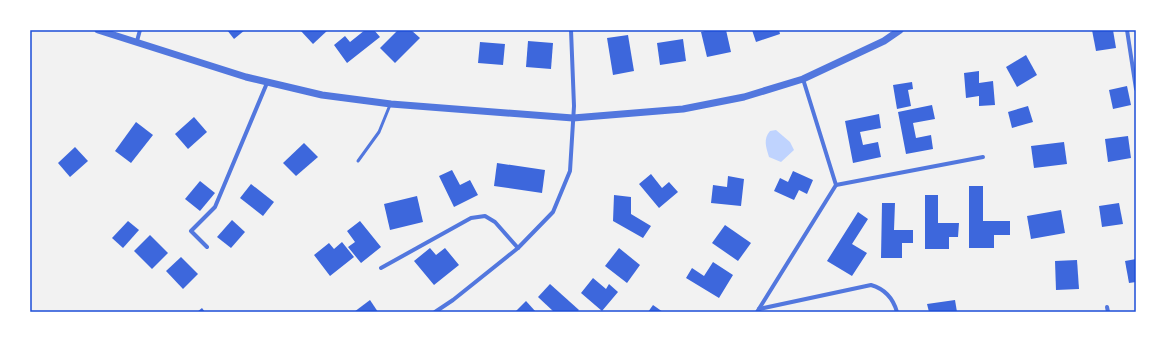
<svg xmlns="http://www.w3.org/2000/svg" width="1166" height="342" font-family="'Exo 2',sans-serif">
<rect width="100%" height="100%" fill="#f2f2f2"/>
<!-- water -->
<path fill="#bfd3fe" d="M776 130 790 142 794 150 781 162 769 157C766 147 763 139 770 131Z"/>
<!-- building -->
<g fill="#3d67dc">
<path d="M227 30H245L234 39Z"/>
<path d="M300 30H328L313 44Z"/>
<path d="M365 30H374L380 37 347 63 334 45 345 36 350 42Z"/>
<path d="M398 30H411L420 38 395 63 380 48Z"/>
<path d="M708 30H726L731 52 707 57 701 32Z"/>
<path d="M752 30H779L780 34 756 42Z"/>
<path d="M1092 30H1113L1116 48 1096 51Z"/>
<path d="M628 35 634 71 613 75 607 38Z"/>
<path d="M683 39 686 61 660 65 657 43Z"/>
<path d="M528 41 553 43 551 69 526 67Z"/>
<path d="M480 42 505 44 503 65 478 63Z"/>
<path d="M1026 55 1037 75 1017 87 1006 67Z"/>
<path d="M979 71V83L993 81 995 105 979 106V96L966 98 964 73Z"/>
<path d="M912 82 913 89 908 90 911 106 897 109 893 85Z"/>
<path d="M1127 86 1131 105 1113 109 1109 90Z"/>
<path d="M932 105 935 119 913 123 916 138 931 135 933 149 906 154 898 112Z"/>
<path d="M1028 106 1033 122 1012 128 1008 112Z"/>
<path d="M879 114 881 128 860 132 863 145 878 142 881 157 853 163 845 121Z"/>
<path d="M194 117 207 132 188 149 175 134Z"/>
<path d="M136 122 153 135 131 163 115 151Z"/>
<path d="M1128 136 1131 158 1108 162 1105 139Z"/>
<path d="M1064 142 1067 164 1034 168 1031 146Z"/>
<path d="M304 143 318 157 296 176 283 163Z"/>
<path d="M75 147 88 161 70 177 58 163Z"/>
<path d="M497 163 545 170 542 193 494 186Z"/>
<path d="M452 170 460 185 470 180 478 195 454 207 439 176Z"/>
<path d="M793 171 813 180 807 194 799 190 794 200 774 191 780 178 788 182Z"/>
<path d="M651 174 662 188 669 182 678 192 659 208 639 184Z"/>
<path d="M728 176 744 179 741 206 711 203 713 185 727 187Z"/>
<path d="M200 181 215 193 200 211 185 199Z"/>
<path d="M251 184 274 202 263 216 240 198Z"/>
<path d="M969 186H983V221H1010V235H994V248H969Z"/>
<path d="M614 195 631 197V214L651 226 643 238 613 221Z"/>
<path d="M925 195H938V223H959L958 237H949V249H925Z"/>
<path d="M417 196 423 222 390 230 384 204Z"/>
<path d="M882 203H895L894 230H913V243H902V258H881Z"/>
<path d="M1119 203 1123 224 1102 227 1099 206Z"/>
<path d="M1061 210 1065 233 1031 239 1027 216Z"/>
<path d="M858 212 868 219 852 244 867 253 852 276 827 261Z"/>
<path d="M232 220 245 232 231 248 217 237Z"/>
<path d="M128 221 139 230 123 248 112 238Z"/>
<path d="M360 221 381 247 361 263 348 247 355 242 347 231Z"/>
<path d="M725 225 751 243 738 261 712 243Z"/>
<path d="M150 235 168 253 152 269 134 251Z"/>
<path d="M342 242 354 257 330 276 314 255 329 243 334 249Z"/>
<path d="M430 248 436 255 445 248 459 265 434 285 414 261Z"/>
<path d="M619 248 640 265 627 283 605 266Z"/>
<path d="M181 257 198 274 183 289 166 271Z"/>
<path d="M1136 259V282L1129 283 1125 261Z"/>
<path d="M1077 260 1079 289 1056 290 1055 261Z"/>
<path d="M713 262 733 275 719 298 686 278 692 268 704 276Z"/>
<path d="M593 278 606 289 609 284 618 292 602 311 581 293Z"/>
<path d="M550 284 579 310 577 312H554L538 297Z"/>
<path d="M370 300 378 312H354Z"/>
<path d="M955 300 957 312H929L927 304Z"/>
<path d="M526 301 536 312H515Z"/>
<path d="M653 305 663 312H648Z"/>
<path d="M202 308 205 312H197Z"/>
</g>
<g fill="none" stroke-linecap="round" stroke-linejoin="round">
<!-- service -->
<path stroke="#5277de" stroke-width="3" d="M358 161 379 132 390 105"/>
<!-- minor -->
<g stroke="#5277de" stroke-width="4">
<path d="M1127 30 1136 89"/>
<path d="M137 41 140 30"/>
<path d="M836 185 983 157"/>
<path d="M207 247 191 231 215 207 267 83"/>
<path d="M381 268 471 218 485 216 495 222 518 248"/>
<path d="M1107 307 1108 312"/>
<path d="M759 309 871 285C885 289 893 298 897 312"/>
<path d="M435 312 453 300 518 248 553 212 570 171 574 106 571 30"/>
<path d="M757 312 836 185 803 79"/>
</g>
<!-- tertiary -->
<path stroke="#5277de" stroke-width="7" d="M98 30 246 77 322 95 391 104 573 118 683 109 744 97 803 79 884 41 900 30"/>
</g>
<!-- border -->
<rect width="1166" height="342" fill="none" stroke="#ffffff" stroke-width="62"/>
<rect x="31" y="31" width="1104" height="280" fill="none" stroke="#1d4ed8" stroke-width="1.5"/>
</svg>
